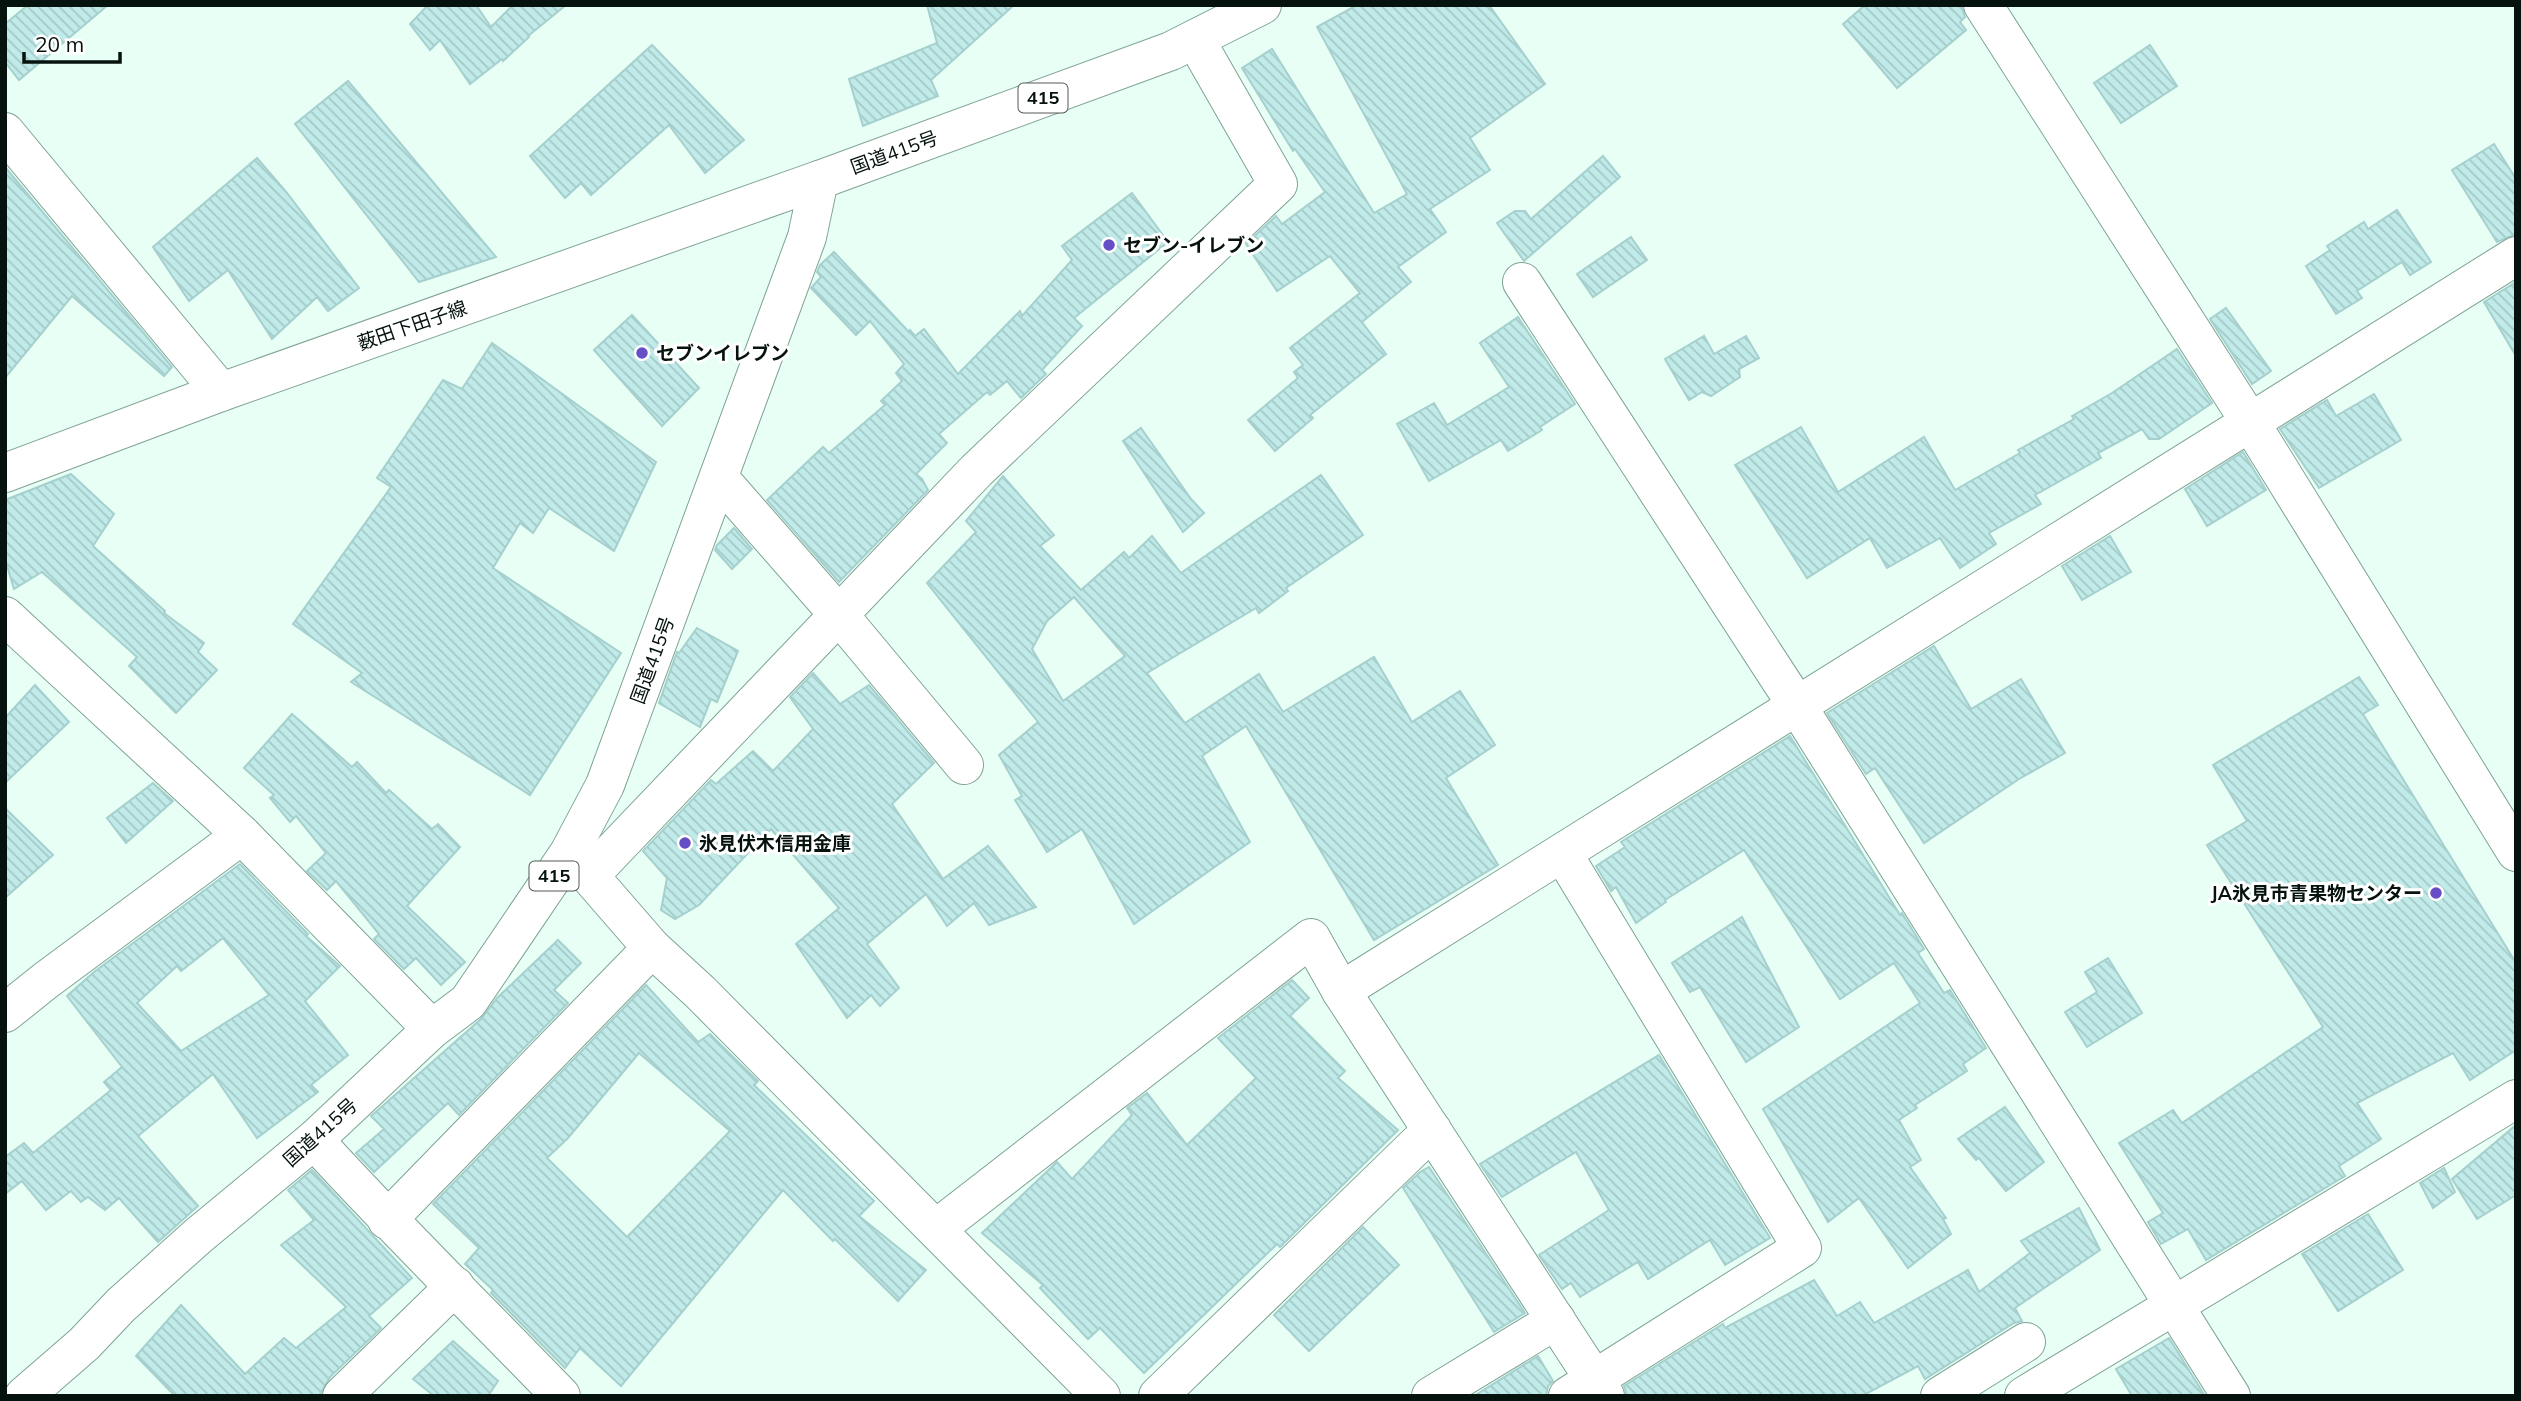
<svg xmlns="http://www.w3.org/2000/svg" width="2521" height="1401" font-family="Mulish,'Noto Sans JP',sans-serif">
<defs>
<pattern id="building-back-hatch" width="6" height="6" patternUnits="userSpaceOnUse" patternTransform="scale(1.75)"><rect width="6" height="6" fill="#c0ebe9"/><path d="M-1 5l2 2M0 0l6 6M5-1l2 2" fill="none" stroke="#a4c8c7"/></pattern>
</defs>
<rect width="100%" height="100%" fill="#e8fff5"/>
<!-- building -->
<g fill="url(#building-back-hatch)" stroke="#a5d0ce" stroke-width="2" fill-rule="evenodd">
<path d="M28 5H108L19 80 5 62V24Z"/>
<path d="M428 5H476L491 27 513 5H566L528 36 529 37 503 61 502 59 470 84 440 40 430 50 410 24Z"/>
<path d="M927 5H1014L931 80 938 96 863 126 849 79 937 43Z"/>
<path d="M1357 5H1489L1545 84 1470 138 1490 170 1430 209 1446 232 1398 267 1411 282 1362 322 1386 354 1310 415 1313 418 1275 451 1248 420 1298 378 1294 372 1303 365 1290 348 1360 293 1330 256 1277 291 1246 244 1276 216 1282 224 1325 192 1295 149 1293 151 1242 68 1272 49 1374 213 1407 194 1317 27Z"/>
<path d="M1865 5H1961L1965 17 1960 22 1966 30 1897 88 1843 24Z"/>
<path d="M652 45 744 140 705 173 669 125 591 195 581 183 565 198 530 156Z"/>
<path d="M2150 45 2177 86 2121 123 2094 83Z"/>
<path d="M348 81 496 257 419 282 295 124Z"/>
<path d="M2494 144 2516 179V234L2497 242 2452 170Z"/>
<path d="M1603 156 1620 177 1524 261 1497 223 1515 211H1525L1531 219Z"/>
<path d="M257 158 287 193 359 288 328 311 317 297 272 339 228 270 189 301 153 247Z"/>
<path d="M5 167 172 367 164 376 72 296 5 378Z"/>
<path d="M1132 193 1168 242 1074 318 1082 326 1042 370 1046 374 1021 398 1007 381 990 395 987 392 939 434 947 443 916 474 922 479 928 490 839 582 767 500 823 447 829 453 885 405 881 401 902 381 896 373 904 364 870 321 856 335 811 288 821 277 817 272 820 265 834 252 909 332 910 330 915 336 924 329 958 374 1020 311 1022 316 1072 260 1062 246Z"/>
<path d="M2397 210 2431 262 2410 275 2402 262 2357 291 2362 298 2336 314 2306 266 2330 250 2327 246 2364 222 2368 229Z"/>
<path d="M1631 237 1647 260 1593 297 1577 274Z"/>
<path d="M2516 282V356L2484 302Z"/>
<path d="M2226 308 2271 371 2252 384 2210 319Z"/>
<path d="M632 315 699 388 662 426 594 350Z"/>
<path d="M1518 317 1575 404 1540 427 1542 430 1508 451 1501 440 1429 481 1397 424 1434 403 1447 425 1509 387 1480 343Z"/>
<path d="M1704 336 1714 354 1746 336 1759 358 1739 369 1740 377 1711 396 1702 392 1689 400 1665 359Z"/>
<path d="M492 343 656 462 614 551 549 508 533 533 520 523 493 568 621 653 530 795 351 682 362 673 293 624 391 487 377 478 443 380 462 389Z"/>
<path d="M2177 349 2212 403 2159 439H2149L2142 429 2098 453 2101 458 2035 495 2041 504 1989 533 1996 544 1960 568 1940 538 1887 568 1870 538 1807 578 1735 465 1801 427 1838 492 1924 437 1955 490 2020 453 2018 450 2074 419 2072 416 2112 393Z"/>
<path d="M2374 394 2401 440 2319 488 2280 429 2327 400 2336 416Z"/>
<path d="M1141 428 1191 499 1204 513 1183 532 1123 441Z"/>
<path d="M2243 452 2266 490 2207 526 2185 489Z"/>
<path d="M71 474 114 514 93 546 165 611 164 613 204 643 198 652 217 670 176 713 129 666 137 657 42 572 14 589 5 559V500Z"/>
<path d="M1321 475 1363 535 1286 588 1288 591 1259 613 1256 608 1147 673 1185 723 1259 674 1283 712 1374 657 1412 722 1460 691 1495 745 1446 778 1498 865 1374 940 1246 726 1202 756 1250 842 1134 924 1082 829 1047 852 1015 800 1022 796 999 755 1038 722 927 583 976 532 966 521 1003 476 1054 535 1040 546 1081 590 1124 552 1129 558 1152 536 1181 573ZM1074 597 1125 656 1063 701 1032 649 1047 621Z"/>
<path d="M734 528 752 549 732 569 715 550 717 545Z"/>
<path d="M2110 536 2131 572 2082 600 2062 566Z"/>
<path d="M697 628 738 651 717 702 711 699 700 727 659 703 677 652 679 653Z"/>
<path d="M1934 646 1971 709 2021 679 2065 753 2019 779 1924 843 1875 768 1866 774 1827 713Z"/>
<path d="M813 673 840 704 869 685 934 763 892 804 943 879 988 846 1036 907 989 925 974 903 947 926 926 894 867 944 899 988 880 1006 871 995 847 1018 796 944 839 908 771 829 699 905 675 919 661 910 667 878 643 851 711 780 716 784 753 751 773 771 813 729 790 697Z"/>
<path d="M2359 677 2378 705 2363 714 2516 963V1050L2470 1080 2453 1053 2357 1103 2381 1139 2339 1166 2345 1176 2206 1260 2188 1229 2161 1244 2148 1222 2163 1213 2119 1143 2173 1110 2182 1123 2323 1027 2207 845 2247 821 2213 765Z"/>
<path d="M35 685 69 722 5 783V718Z"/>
<path d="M292 714 352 767 357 762 386 793 389 790 432 829 438 824 460 847 407 906 465 962 441 985 416 958 404 969 374 939 379 934 336 881 327 890 307 871 326 853 296 816 290 822 270 798 274 795 244 768Z"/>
<path d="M1790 736 1900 915 1902 913 1924 949 1918 953 1944 993 1950 990 1986 1048 1963 1064 1967 1071 1915 1105 1917 1108 1899 1120 1921 1160 1910 1167 1946 1218 1943 1219 1951 1234 1908 1268 1859 1198 1828 1222 1763 1109 1920 1003 1894 963 1840 999 1744 850 1665 900 1666 902 1636 923 1616 887 1611 891 1596 866 1625 847 1621 842Z"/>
<path d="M153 783 173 801 126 843 107 818Z"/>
<path d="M5 808 53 855 5 898Z"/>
<path d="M240 864 308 934 306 936 340 966 305 1001 348 1055 311 1085 318 1092 257 1138 213 1074 138 1136 198 1206 158 1242 119 1198 105 1210 88 1197 81 1202 71 1191 46 1210 22 1181 5 1194V1157L24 1143 33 1153 111 1090 104 1082 122 1067 67 996 94 972ZM223 938 269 995 181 1051 137 1003 177 966 181 971Z"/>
<path d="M1742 917 1799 1027 1746 1062 1700 987 1690 992 1672 963Z"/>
<path d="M558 940 581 963 554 990 568 1003 459 1115 448 1103 374 1172 356 1153 384 1129 371 1116 481 1019 497 998Z"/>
<path d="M2108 958 2142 1013 2087 1047 2065 1012 2097 992 2085 972Z"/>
<path d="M1292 980 1309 998 1290 1016 1345 1071 1338 1078 1398 1130 1280 1247 1277 1244 1144 1373 1100 1328 1088 1339 1040 1288 1043 1285 982 1233 1057 1162 1072 1179 1132 1115 1127 1108 1147 1093 1187 1145 1256 1078 1218 1038Z"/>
<path d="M646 985 698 1042 710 1034 731 1055 758 1081 754 1085 874 1201 859 1216 926 1270 898 1301 835 1239 833 1241 783 1190 621 1386 580 1348 565 1368 491 1293 493 1290 465 1264 479 1248 433 1204ZM639 1053 730 1131 627 1237 547 1158 568 1138Z"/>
<path d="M1659 1055 1770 1238 1725 1265 1710 1240 1648 1279 1638 1262 1580 1297 1571 1283 1562 1289 1539 1255 1609 1210 1576 1152 1502 1197 1480 1164Z"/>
<path d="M2005 1107 2044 1162 2006 1191 1979 1158 1976 1160 1958 1139Z"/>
<path d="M2516 1125V1195L2477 1219 2452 1179Z"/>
<path d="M1429 1167 1525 1313 1494 1332 1403 1188 1420 1172Z"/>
<path d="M2444 1168 2455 1192 2433 1208 2420 1183Z"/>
<path d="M312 1170 412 1278 369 1316 381 1328 330 1377 319 1396H175L136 1356 181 1305 245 1374 284 1338 296 1348 346 1307 281 1245 314 1220 288 1190Z"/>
<path d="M2079 1208 2100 1250 2015 1308 2022 1321 2014 1323 1925 1379 1918 1366 1862 1396H1627L1624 1386 1723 1324 1725 1328 1814 1280 1837 1316 1860 1302 1874 1323 1968 1270 1979 1292 2030 1253 2021 1241Z"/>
<path d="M2368 1214 2403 1270 2338 1311 2302 1254Z"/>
<path d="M1363 1227 1399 1265 1309 1351 1274 1315Z"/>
<path d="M2169 1338 2205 1396H2132L2116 1369Z"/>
<path d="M453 1341 498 1381 488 1396H434L413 1379Z"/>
<path d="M1538 1356 1553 1381 1548 1386 1546 1396H1474Z"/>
</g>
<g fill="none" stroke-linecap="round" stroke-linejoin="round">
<defs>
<g id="minor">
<path d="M1983 5 2250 422 2516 852"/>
<path d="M5 132 221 392"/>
<path d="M1522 282 1796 704 2231 1396"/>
<path d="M719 478 839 615 964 765"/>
<path d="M5 616 242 835 432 1029"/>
<path d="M1563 854 1802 1248 1568 1396"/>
<path d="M573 857 652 948 700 992 1101 1396"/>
<path d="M590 875 976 471 1278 184 1195 39"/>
<path d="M1341 991 2516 256"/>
<path d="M5 1013 45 981 242 835"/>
<path d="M314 1140C394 1228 478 1310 561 1396"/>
<path d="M387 1220 652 948"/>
<path d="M936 1229 1311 938 1341 991 1605 1396"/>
<path d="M342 1396 455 1286"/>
<path d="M1158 1396 1432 1130"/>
<path d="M1431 1396 1556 1320"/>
<path d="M1940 1396 2026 1342"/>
<path d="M2024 1396 2516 1099"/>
</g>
<path id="major" d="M5 473 221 392 819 180"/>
<path id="highway" d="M24 1396 84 1344 121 1305 198 1236 314 1140 432 1029 468 1002 569 853 605 785 807 237 819 180 1171 51 1262 5"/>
</defs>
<!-- minor casing -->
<use href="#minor" stroke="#7fa394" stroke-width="40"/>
<!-- major casing -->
<use href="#major" stroke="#7fa394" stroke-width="40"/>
<!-- highway casing -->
<use href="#highway" stroke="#7fa394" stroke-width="40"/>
<!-- minor -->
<use href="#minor" stroke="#fff" stroke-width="38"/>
<!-- major -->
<use href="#major" stroke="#fff" stroke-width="38"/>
<!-- highway -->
<use href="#highway" stroke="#fff" stroke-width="38"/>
</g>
<!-- markers -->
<g fill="#664ec7" stroke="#fff" stroke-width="2.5">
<circle cx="1109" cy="245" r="7"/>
<circle cx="642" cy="353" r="7"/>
<circle cx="685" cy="843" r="7"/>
<circle cx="2436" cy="893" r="7"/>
</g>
<g text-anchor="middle" stroke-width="6" stroke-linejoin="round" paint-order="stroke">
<!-- shield labels -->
<g fill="#fff" stroke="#505956" stroke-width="2">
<rect x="1018.5" y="83.5" width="49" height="29" rx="5"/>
<rect x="529.5" y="861.5" width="49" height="29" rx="5"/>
</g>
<g font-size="18" font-weight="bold" fill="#05120d">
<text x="1043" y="104">415</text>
<text x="554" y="882">415</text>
</g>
<!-- street labels -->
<g font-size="19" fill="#05120d" stroke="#fff">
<text transform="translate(894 152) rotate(-20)" y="7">国道415号</text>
<text transform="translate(412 325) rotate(-19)" y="7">薮田下田子線</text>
<text transform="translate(652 660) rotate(-70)" y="7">国道415号</text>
<text transform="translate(320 1132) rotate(-42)" y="7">国道415号</text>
</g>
<!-- poi labels -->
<g font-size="19" font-weight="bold" fill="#05120d" stroke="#fff" text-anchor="start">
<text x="1123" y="252">セブン-イレブン</text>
<text x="656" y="360">セブンイレブン</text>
<text x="699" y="850">氷見伏木信用金庫</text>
<text x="2422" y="900" text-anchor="end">JA氷見市青果物センター</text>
</g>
</g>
<!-- border -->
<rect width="2521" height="1401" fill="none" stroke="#05120d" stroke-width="14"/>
<!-- scale -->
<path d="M24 52v10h96v-10" fill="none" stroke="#05120d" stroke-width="3.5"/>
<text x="35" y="52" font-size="21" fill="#05120d" stroke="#ffffff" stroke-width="5" paint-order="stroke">20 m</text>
</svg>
